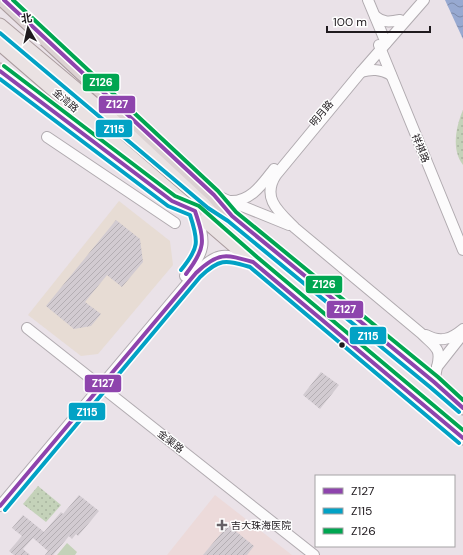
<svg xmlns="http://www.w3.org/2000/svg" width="463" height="555" font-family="'DM Sans','Noto Sans SC',sans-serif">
<defs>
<pattern id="grass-dots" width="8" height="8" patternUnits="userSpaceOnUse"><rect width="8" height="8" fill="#c4d2b9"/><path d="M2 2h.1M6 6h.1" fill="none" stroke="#a8b49f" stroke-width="1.8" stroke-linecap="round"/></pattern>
<pattern id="water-waves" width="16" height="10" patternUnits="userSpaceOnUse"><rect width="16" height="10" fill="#97a9d1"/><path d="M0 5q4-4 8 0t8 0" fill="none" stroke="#7b89a9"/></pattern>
<pattern id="building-hatch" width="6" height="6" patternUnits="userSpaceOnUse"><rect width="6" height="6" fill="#d2cbd1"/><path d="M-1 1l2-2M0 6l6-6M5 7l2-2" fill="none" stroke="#b4aeb3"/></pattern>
</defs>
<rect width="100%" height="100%" fill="#eae2e8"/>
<!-- commercial -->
<path fill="#e7dcd4" d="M119 201 170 241 173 265 98 354 81 356 28 315Z"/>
<!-- medical -->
<path fill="#ecdada" d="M215 495 292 555H167Z"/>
<!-- grass -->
<g fill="url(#grass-dots)">
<path d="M463 110V165C451 150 456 126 463 110Z"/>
<path d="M38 486 61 505 46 522 23 504Z"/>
</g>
<!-- park -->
<path fill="#c4d2b9" d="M67 543 77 552 75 555H57Z"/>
<!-- water -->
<path fill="url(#water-waves)" d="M445 0H463V39L462 37Z"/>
<!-- building -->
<g fill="url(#building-hatch)">
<path d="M116 220 140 239 143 262 122 287 107 275 85 302 101 314 91 326 74 329 46 306Z"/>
<path d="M321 372 339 385 320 409 303 395Z"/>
<path d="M79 495 99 511 78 536 76 534 72 539 69 536 53 555H45L48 551 33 538 23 549 30 555H14L9 551 22 536 12 528 23 515 44 532 61 512 63 514Z"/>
<path d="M228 525 254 546 247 555H203Z"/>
</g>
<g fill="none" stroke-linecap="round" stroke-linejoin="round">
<defs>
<g id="minor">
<path d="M368 0 386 43"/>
<path d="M424 0 361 72 276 175C261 198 279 212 295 228L422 334C435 347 442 348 437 367"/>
<path d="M375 16C383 23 390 22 400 20"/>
<path d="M379 45 463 250"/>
<path d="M361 72C372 69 380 69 391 75"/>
<path d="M47 137 175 223"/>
<path d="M216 195C220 197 226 200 230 201 251 202 263 183 274 169"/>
<path d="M232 202 289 225"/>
<path d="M185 276C206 250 206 244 196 213"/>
<path d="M27 328 314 555"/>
<path d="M426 335C441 343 451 339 463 329"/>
<path d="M434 382 437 367 463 334"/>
<path d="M0 506 196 273C218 251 223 254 251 261"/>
</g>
<g id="major">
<path d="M0 25 212 203 232 216 434 382 463 408"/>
<path d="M0 44 253 262 463 438"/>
</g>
<g id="highway">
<path d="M4 0 214 195 232 216"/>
<path d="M0 71 172 201 195 211"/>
</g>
</defs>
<!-- minor casing -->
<use href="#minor" stroke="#b1abb0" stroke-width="12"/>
<!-- major casing -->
<use href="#major" stroke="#aa9c9e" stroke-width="15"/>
<!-- highway casing -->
<use href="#highway" stroke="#aa9c9e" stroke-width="17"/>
<!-- minor -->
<use href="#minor" stroke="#fcfbfc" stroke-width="10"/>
<!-- major -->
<use href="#major" stroke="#eae2e3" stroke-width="13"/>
<!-- highway -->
<use href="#highway" stroke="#dcd2d3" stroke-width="15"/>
<defs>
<g id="bus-1">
<path d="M4 0 214 195 232 216 434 382 463 408"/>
<path d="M0 71 172 201 195 211C205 241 206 248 186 274"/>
<path d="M0 506 196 273C218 252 225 254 253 262L463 438"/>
</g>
<g id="bus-2">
<path d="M0 33 208 208 228 221 430 387 459 412"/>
<path d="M0 79 168 206 190 215C199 242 199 248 181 270"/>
<path d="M5 510 200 277C220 258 225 260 250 267L459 443"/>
</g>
<g id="bus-3">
<path d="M13 0 218 191 236 212 438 377 463 400"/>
<path d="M4 66 175 196 199 206 257 257 463 430"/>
</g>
</defs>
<!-- bus-1 casing -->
<use href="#bus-1" stroke="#fff" stroke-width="7"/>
<!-- bus-2 casing -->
<use href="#bus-2" stroke="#fff" stroke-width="7"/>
<!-- bus-3 casing -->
<use href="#bus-3" stroke="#fff" stroke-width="7"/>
<!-- bus-1 -->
<use href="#bus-1" stroke="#8e44ad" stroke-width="4"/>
<!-- bus-2 -->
<use href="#bus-2" stroke="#02a2c5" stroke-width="4"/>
<!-- bus-3 -->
<use href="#bus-3" stroke="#00a651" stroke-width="4"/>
</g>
<!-- markers -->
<circle fill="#1f1a1e" stroke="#fff" stroke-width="1.5" cx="342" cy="345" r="3.5"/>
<path fill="#666065" stroke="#fff" stroke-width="1.5" d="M220 519h4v4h4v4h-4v4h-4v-4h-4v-4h4z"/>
<g text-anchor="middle" stroke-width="3" stroke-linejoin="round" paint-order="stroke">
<!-- street labels -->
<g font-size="10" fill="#1f1a1e" stroke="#fff">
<text transform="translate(66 100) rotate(41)" y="4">金湾路</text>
<text transform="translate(321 113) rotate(-50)" y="4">明月路</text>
<text transform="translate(421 148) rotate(68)" y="4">祥祺路</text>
<text transform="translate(171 441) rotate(38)" y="4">金渠路</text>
</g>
<!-- poi labels -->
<g font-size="10" fill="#1f1a1e" stroke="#fff" text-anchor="start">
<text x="231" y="529">吉大珠海医院</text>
</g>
</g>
<g stroke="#fff" stroke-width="1.5">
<rect x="82" y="73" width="38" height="19" rx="4" fill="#00a651"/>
<rect x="98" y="95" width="38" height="19" rx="4" fill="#8e44ad"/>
<rect x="95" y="119" width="38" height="19" rx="4" fill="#02a2c5"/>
<rect x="305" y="275" width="38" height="19" rx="4" fill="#00a651"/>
<rect x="326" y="300" width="38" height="19" rx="4" fill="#8e44ad"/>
<rect x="349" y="326" width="38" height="19" rx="4" fill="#02a2c5"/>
<rect x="84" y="374" width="38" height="19" rx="4" fill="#8e44ad"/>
<rect x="68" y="402" width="38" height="19" rx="4" fill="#02a2c5"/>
</g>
<g font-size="11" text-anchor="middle" font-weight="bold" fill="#fff">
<text x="101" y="86">Z126</text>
<text x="117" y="108">Z127</text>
<text x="114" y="133">Z115</text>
<text x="324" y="288">Z126</text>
<text x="345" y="313">Z127</text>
<text x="368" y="340">Z115</text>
<text x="103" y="387">Z127</text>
<text x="87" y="416">Z115</text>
</g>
<!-- legend -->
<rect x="315" y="475" width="140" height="72" fill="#ffffff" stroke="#a5a3a5"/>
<rect x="323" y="488" width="20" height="6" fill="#8e44ad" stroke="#a5a3a5"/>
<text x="351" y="495" font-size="12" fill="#1f1a1e">Z127</text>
<rect x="323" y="508" width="20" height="6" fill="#02a2c5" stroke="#a5a3a5"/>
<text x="351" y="515" font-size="12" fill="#1f1a1e">Z115</text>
<rect x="323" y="528" width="20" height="6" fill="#00a651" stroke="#a5a3a5"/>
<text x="351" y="535" font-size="12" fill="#1f1a1e">Z126</text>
<!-- north arrow -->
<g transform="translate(28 28) rotate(351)" stroke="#ffffff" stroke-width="3" paint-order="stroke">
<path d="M0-3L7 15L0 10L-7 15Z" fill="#1f1a1e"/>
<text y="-6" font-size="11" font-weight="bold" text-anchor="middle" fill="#1f1a1e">北</text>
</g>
<!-- scale -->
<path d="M327 26v6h103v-6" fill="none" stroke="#1f1a1e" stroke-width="2"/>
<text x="333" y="26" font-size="12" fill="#1f1a1e" stroke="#ffffff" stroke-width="3" paint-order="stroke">100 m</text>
</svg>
